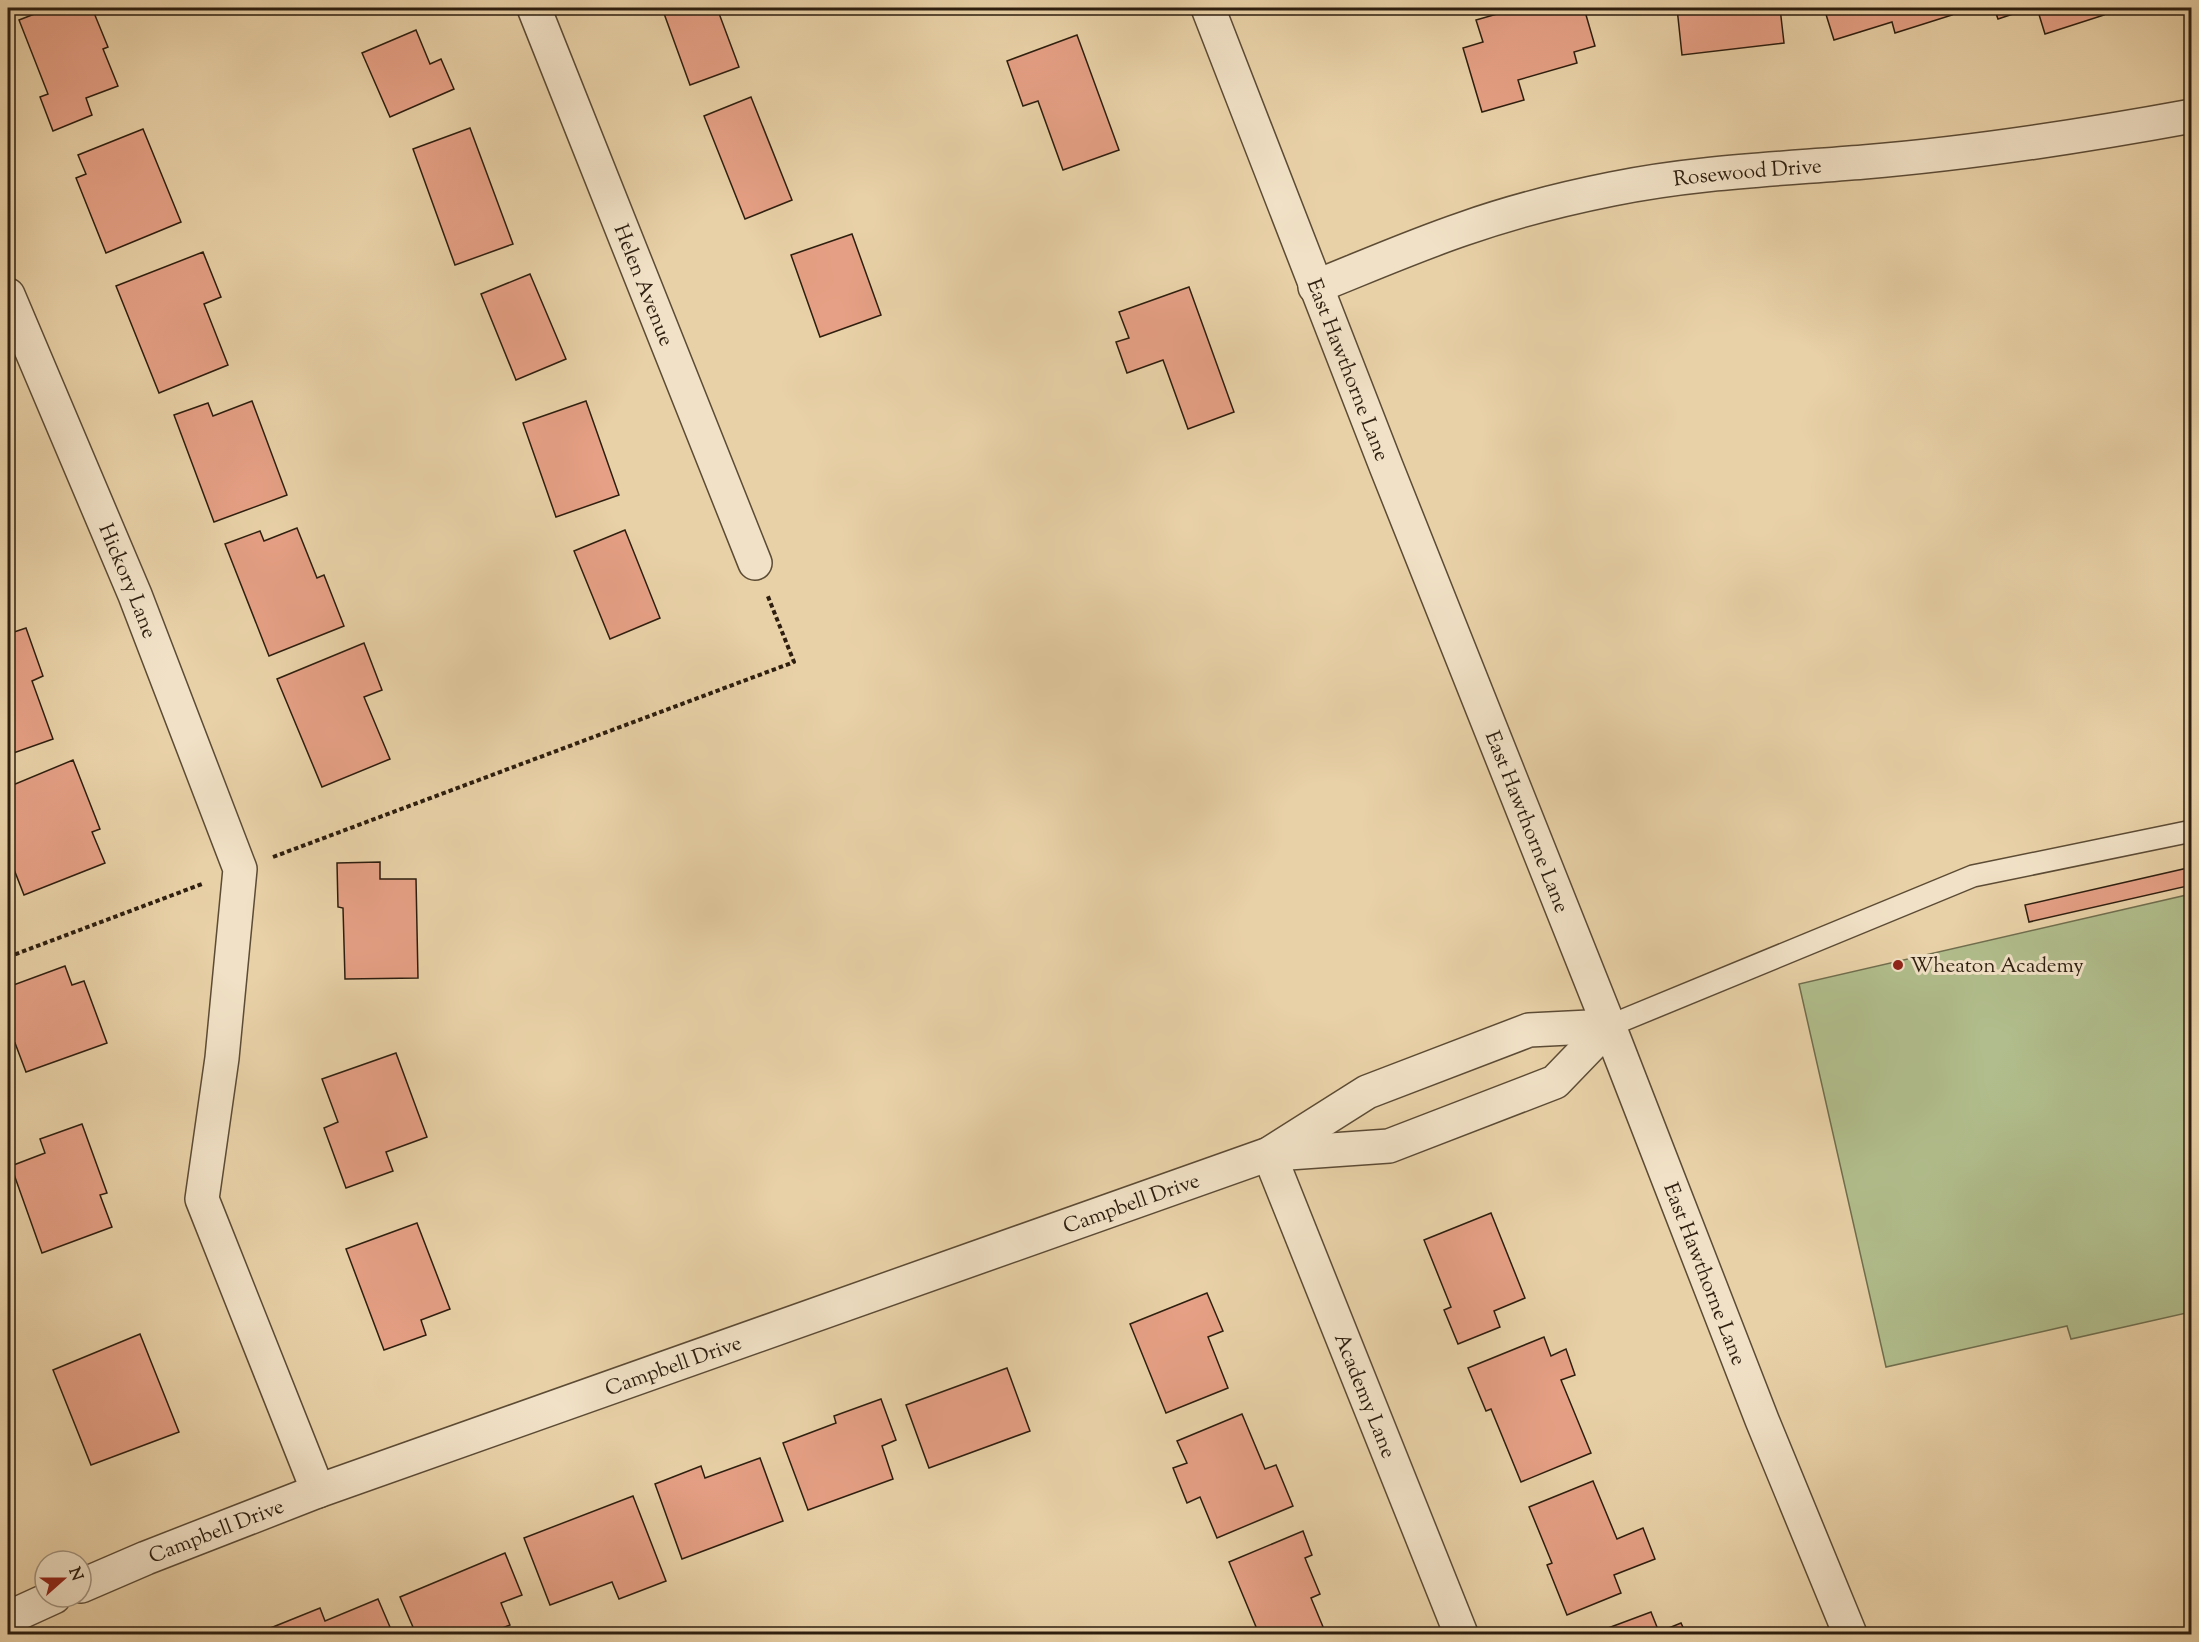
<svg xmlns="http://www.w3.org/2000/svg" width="2199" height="1642" font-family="'Sorts Mill Goudy',serif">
<rect width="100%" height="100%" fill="#e9d1a7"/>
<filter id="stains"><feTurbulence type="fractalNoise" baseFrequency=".00333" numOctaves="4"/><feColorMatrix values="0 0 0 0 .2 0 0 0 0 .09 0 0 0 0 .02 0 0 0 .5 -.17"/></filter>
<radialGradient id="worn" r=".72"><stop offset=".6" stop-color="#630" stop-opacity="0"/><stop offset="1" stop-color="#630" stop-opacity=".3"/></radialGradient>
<!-- green -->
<path fill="#b1bd8c" stroke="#6f6e4e" stroke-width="1.5" d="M2191 894V1312L2071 1339 2067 1326 1886 1367 1799 984Z"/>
<!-- building -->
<g fill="#e6a085" stroke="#2d1e0f" stroke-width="1.5">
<path d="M50 8H92L108 47 103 49 118 86 86 98 92 115 53 131 40 97 48 94 19 20Z"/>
<path d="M662 8H717L739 67 690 85Z"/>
<path d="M1518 8H1584L1595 46 1574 52 1577 63 1518 80 1524 100 1482 112 1463 48 1483 42 1476 20Z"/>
<path d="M1677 8H1780L1784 43 1682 55Z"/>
<path d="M1824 8H1950L1952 15 1895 33 1892 22 1834 40Z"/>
<path d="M1994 8H2031L1998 19Z"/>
<path d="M2037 8H2102L2104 15 2045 34Z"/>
<path d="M416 30 430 64 441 59 454 89 390 117 362 53Z"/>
<path d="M1077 35 1119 150 1063 170 1038 101 1023 106 1007 61Z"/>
<path d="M751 97 792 200 745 219 704 116Z"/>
<path d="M470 128 513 244 455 265 413 149Z"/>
<path d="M143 129 181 222 106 253 76 178 86 174 78 155Z"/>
<path d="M852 234 881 315 820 337 791 255Z"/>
<path d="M203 252 221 297 204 304 228 365 159 393 116 286Z"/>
<path d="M530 274 566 359 516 380 481 294Z"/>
<path d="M1189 287 1234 412 1188 429 1163 360 1127 373 1116 342 1129 338 1119 312Z"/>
<path d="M252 401 287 495 214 522 174 415 208 403 213 416Z"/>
<path d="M586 401 619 495 556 517 523 423Z"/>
<path d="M297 528 317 578 324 575 344 626 269 656 225 544 260 531 264 541Z"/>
<path d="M625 530 660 618 610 639 574 551Z"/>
<path d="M26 628 43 676 32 681 53 739 8 755V634Z"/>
<path d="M364 643 382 690 364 697 390 759 322 787 277 679Z"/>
<path d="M73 760 100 829 92 832 105 863 24 895 8 854V787Z"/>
<path d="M380 862V879H416L418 978 345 979 343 908 338 907 337 863Z"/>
<path d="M2192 867V885L2029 922 2025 905Z"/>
<path d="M65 966 72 985 84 981 107 1043 26 1072 15 1043 8 1045V987Z"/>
<path d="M396 1053 427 1137 386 1152 393 1171 346 1188 324 1128 338 1122 322 1079Z"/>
<path d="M82 1124 107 1193 100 1195 112 1227 42 1253 11 1166 45 1153 40 1139Z"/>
<path d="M1491 1213 1525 1298 1494 1311 1500 1327 1458 1344 1444 1310 1451 1307 1424 1240Z"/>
<path d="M417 1223 450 1309 421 1320 426 1335 384 1350 346 1249Z"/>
<path d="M1207 1293 1223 1331 1208 1337 1228 1388 1166 1413 1130 1324Z"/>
<path d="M140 1334 179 1432 91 1465 53 1370Z"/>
<path d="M1544 1337 1551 1356 1566 1349 1575 1375 1561 1380 1591 1453 1521 1482 1491 1409 1486 1411 1468 1368Z"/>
<path d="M1007 1368 1030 1431 929 1468 906 1405Z"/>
<path d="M881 1399 896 1440 882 1446 893 1479 808 1510 783 1443 836 1423 834 1416Z"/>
<path d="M1242 1414 1265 1469 1276 1465 1293 1506 1217 1538 1200 1497 1187 1503 1173 1468 1187 1463 1177 1441Z"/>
<path d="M760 1458 783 1521 682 1559 655 1484 701 1466 705 1478Z"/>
<path d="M1593 1481 1617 1539 1643 1528 1655 1559 1614 1575 1621 1593 1567 1615 1547 1565 1552 1563 1529 1507Z"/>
<path d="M633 1496 666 1581 619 1599 612 1582 550 1605 524 1538Z"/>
<path d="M1303 1531 1312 1555 1305 1558 1320 1594 1311 1598 1326 1634H1259L1229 1562Z"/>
<path d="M505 1553 522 1595 501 1603 510 1625 490 1633V1634H416L400 1597Z"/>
<path d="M378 1599 393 1634H270L268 1629 320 1608 325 1621Z"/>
<path d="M1651 1612 1659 1632 1681 1623 1686 1634H1592Z"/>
</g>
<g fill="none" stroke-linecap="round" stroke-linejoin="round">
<defs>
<path id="lane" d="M1609 1026 1973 876 2192 831"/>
<g id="street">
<path id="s1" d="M534 8 755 563"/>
<path id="s2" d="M1208 8 1386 466 1609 1026 1762 1420 1850 1634"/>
<path id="s3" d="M1315 287C1365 267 1413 246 1463 229 1511 212 1562 199 1612 189 1695 172 1780 169 1864 162 1974 153 2083 136 2192 116"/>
<path id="s4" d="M8 295 135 595 240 869 222 1058 202 1199 318 1491"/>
<path id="s5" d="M1269 1154 1461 1634"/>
<path d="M1274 1154 1389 1146 1555 1082 1609 1026"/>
<path id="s6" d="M81 1586 146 1558 318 1491 1269 1154 1367 1092 1529 1030 1609 1026"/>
<path d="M8 1618 54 1597"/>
</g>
</defs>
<!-- lane casing -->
<use href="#lane" stroke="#5c4b35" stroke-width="24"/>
<!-- street casing -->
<use href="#street" stroke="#5c4b35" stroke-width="36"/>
<!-- path -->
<g stroke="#2d1e0f" stroke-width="4" stroke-dasharray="4.5 3" stroke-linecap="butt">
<path d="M273 857 794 662 767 594"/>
<path d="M8 957 202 884"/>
</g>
<!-- lane -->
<use href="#lane" stroke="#f1e1c6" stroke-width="21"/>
<!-- street -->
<use href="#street" stroke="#f1e1c6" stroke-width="33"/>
</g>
<!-- markers -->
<circle fill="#8f2418" stroke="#f1e1c6" stroke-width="2" cx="1898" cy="965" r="6"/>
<g text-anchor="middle" stroke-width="6" stroke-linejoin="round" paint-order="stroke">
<!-- street labels -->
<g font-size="21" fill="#2d1e0f" stroke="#f1e1c6">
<text dy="7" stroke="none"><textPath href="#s3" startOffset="450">Rosewood Drive</textPath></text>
<text dy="7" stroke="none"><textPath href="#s1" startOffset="298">Helen Avenue</textPath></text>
<text dy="7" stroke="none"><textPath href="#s2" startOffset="388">East Hawthorne Lane</textPath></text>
<text dy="7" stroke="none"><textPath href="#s4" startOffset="310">Hickory Lane</textPath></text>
<text dy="7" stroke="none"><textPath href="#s2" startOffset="874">East Hawthorne Lane</textPath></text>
<text dy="7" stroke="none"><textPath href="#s6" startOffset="1118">Campbell Drive</textPath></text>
<text dy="7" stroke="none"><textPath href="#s2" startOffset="1360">East Hawthorne Lane</textPath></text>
<text dy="7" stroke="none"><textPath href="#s6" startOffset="632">Campbell Drive</textPath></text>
<text dy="7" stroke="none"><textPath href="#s5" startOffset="260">Academy Lane</textPath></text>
<text dy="7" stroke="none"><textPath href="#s6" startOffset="146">Campbell Drive</textPath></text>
</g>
<!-- poi labels -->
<g font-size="21" fill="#2d1e0f" stroke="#f1e1c6" text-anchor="start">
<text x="1910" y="972">Wheaton Academy</text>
</g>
</g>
<!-- margin -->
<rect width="2199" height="1642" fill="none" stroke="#e9d1a7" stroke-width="30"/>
<rect x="9" y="9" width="2181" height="1624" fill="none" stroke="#2d1e0f" stroke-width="3"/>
<rect x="15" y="15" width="2169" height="1612" fill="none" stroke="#2d1e0f" stroke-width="1.5"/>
<!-- north arrow -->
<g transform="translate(63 1579) rotate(69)"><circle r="28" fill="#f1e1c6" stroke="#a3937d" stroke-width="1.5"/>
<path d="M0-4.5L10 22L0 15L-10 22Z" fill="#8f2418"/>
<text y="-9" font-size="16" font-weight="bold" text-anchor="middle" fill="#2d1e0f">N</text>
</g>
<rect width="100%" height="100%" filter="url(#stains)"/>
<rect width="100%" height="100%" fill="url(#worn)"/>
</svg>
